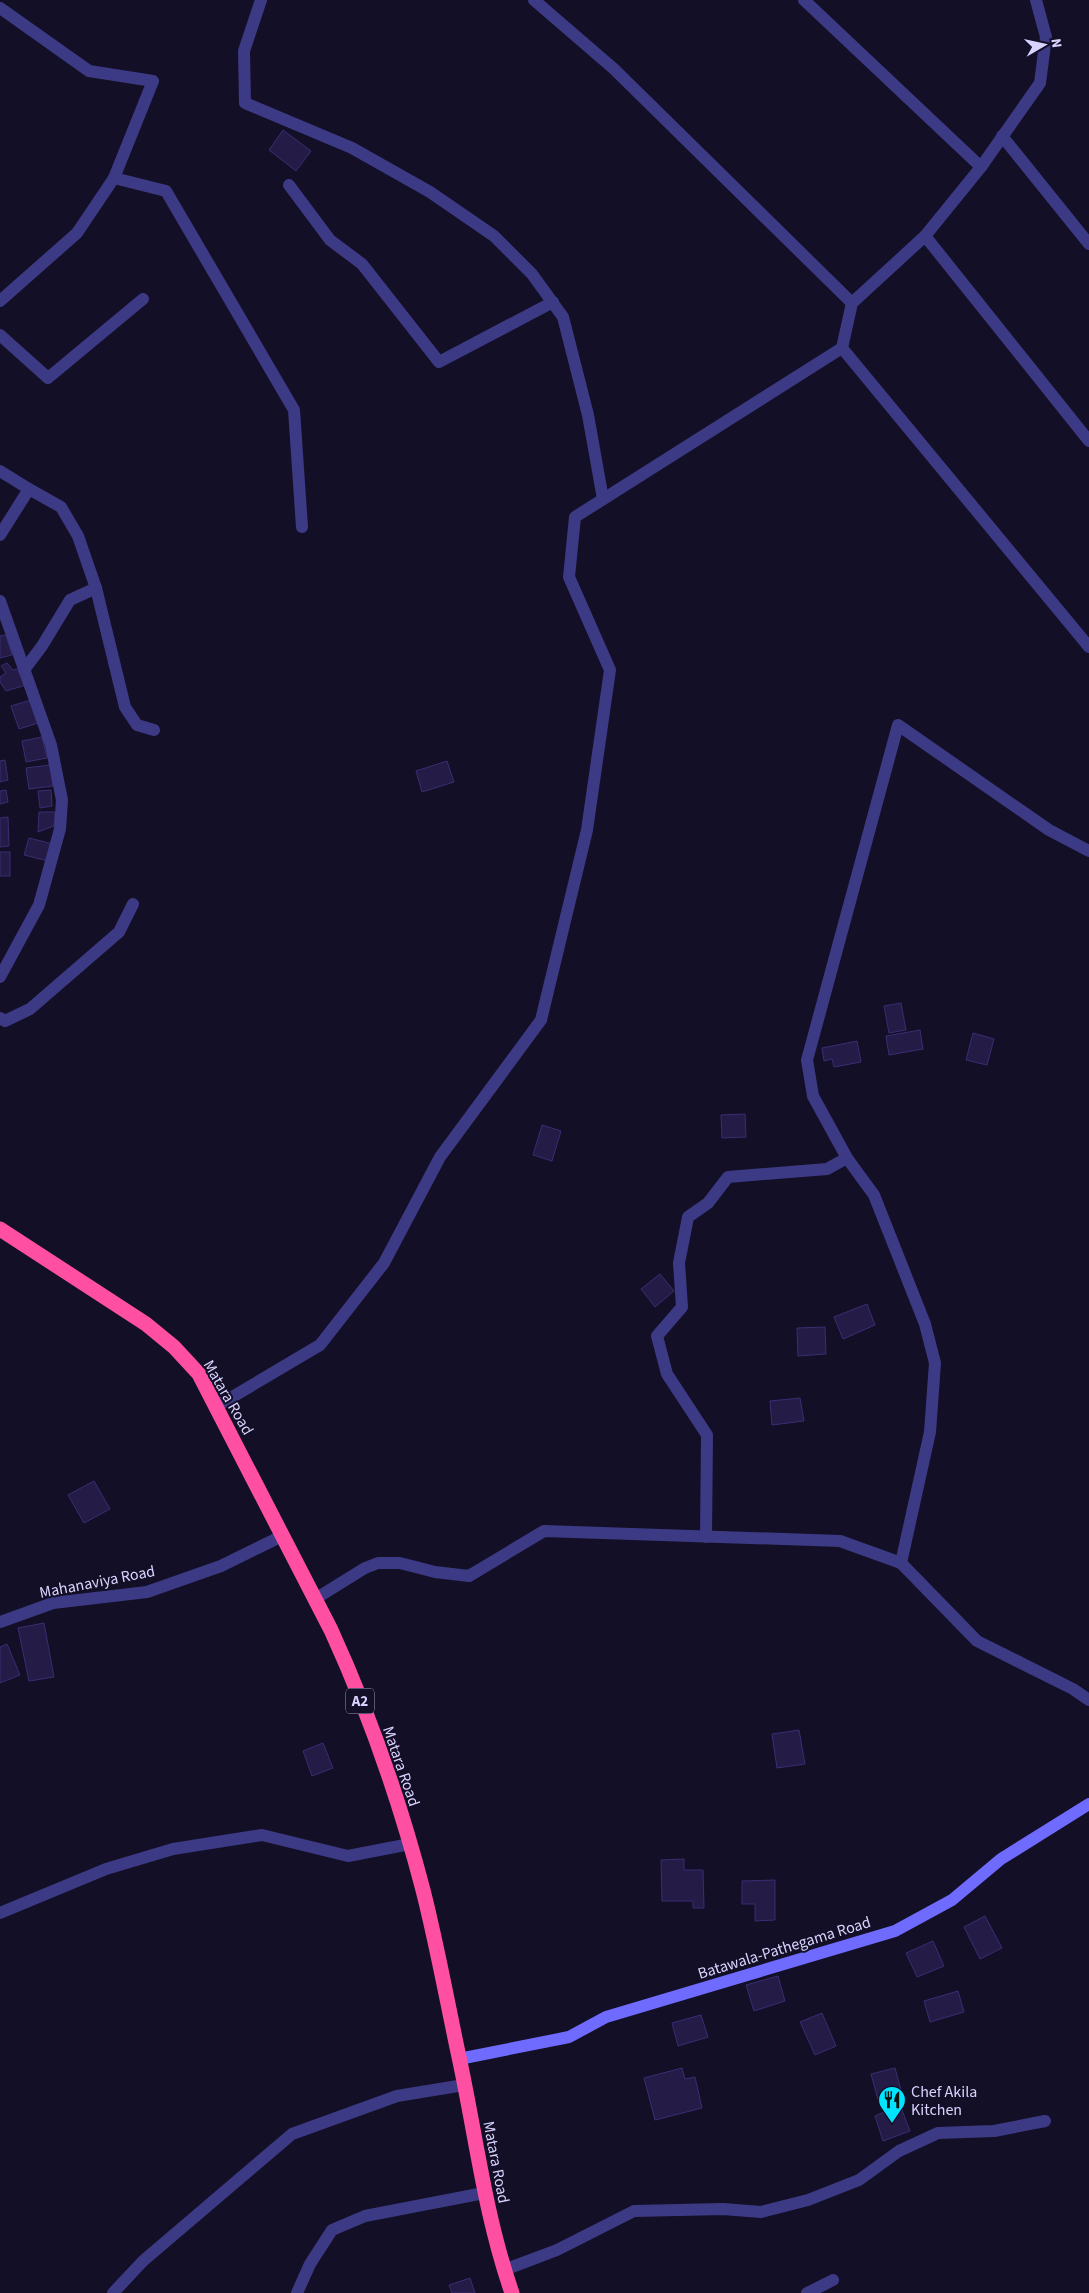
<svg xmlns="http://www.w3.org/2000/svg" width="1089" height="2293" font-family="'Source Sans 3',sans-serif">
<rect width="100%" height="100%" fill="#130f26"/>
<!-- building -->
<g fill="#241b47" stroke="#3b2d73">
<path d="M283 130 311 151 296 171 269 150Z"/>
<path d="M6 635 12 655 0 658V636Z"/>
<path d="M7 663 13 670 21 668 26 685 6 691 0 682V677L6 673 1 666Z"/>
<path d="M31 700 38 723 19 729 11 706Z"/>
<path d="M42 737 47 758 26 762 22 741Z"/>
<path d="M5 760 8 780 0 782V761Z"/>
<path d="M447 761 454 782 422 792 416 771Z"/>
<path d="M50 765 53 786 29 789 26 768Z"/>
<path d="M6 790 8 802 0 804V791Z"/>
<path d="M51 790 52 806 40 808 38 791Z"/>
<path d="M39 812H55L54 826 38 832Z"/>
<path d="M8 817 9 846 0 847V818Z"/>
<path d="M29 838 53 844 48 861 24 855Z"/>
<rect x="0" y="852" width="10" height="24"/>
<path d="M901 1003 906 1030 889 1033 884 1006Z"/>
<path d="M920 1030 923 1049 889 1055 886 1036Z"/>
<path d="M973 1033 994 1039 987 1065 966 1060Z"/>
<path d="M857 1041 861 1062 834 1067 832 1059 824 1061 822 1048Z"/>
<path d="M745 1114 746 1137 722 1138 721 1115Z"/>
<path d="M542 1125 561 1131 552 1161 533 1155Z"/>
<path d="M660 1274 674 1291 655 1307 641 1289Z"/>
<path d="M867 1304 875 1325 843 1339 834 1317Z"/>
<path d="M825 1327 826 1354 798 1356 797 1328Z"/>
<path d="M800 1398 804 1421 772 1425 770 1401Z"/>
<path d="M94 1481 110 1509 84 1523 68 1495Z"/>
<path d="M44 1623 54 1677 29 1681 18 1628Z"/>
<path d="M7 1644 20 1675 0 1683V1647Z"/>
<path d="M799 1730 805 1764 777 1768 772 1734Z"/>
<path d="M323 1743 333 1768 312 1776 303 1751Z"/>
<path d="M684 1859V1870H703L704 1908H693V1901H662L661 1860Z"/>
<path d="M775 1880V1920L755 1921V1904H742V1881Z"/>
<path d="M985 1916 1002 1948 980 1959 964 1927Z"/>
<path d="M933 1941 944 1966 917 1977 906 1953Z"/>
<path d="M778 1976 785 2001 754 2011 746 1985Z"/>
<path d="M958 1991 964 2012 930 2022 924 2001Z"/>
<path d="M822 2013 836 2046 815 2055 800 2022Z"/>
<path d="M701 2015 708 2037 678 2046 672 2023Z"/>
<path d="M682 2068 685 2079 695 2077 702 2108 655 2120 644 2078Z"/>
<path d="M895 2068 902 2094 878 2100 871 2074Z"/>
<path d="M900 2105 910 2131 883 2141 875 2116Z"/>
<path d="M470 2278 475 2293H452L449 2285Z"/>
</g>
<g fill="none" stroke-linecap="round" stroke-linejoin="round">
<!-- street -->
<g stroke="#3d3a85" stroke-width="12">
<path d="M261 0 244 51 245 103 352 148 430 192 494 236 532 274 563 317 588 415 603 499"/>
<path d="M534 0 614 69 852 303"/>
<path d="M804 0 981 167"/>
<path d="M0 8 89 71 153 81 114 178 166 191 294 410 302 527"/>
<path d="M1002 136 1089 244"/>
<path d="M289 185 330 240 362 264 439 362 553 302"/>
<path d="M925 236 1089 441"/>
<path d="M0 301 77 233 114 178"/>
<path d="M0 335 48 378 143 299"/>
<path d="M842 348 1089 647"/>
<path d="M0 471 29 489"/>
<path d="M0 535 29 489 61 507 78 536 96 588 125 707 137 725 154 730"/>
<path d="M0 601 51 745 62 800 60 829 39 905 0 977"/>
<path d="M24 670 42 646 70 600 96 588"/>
<path d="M0 1018 5 1021 30 1009 119 932 133 904"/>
<path d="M217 1406 320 1345 384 1263 440 1157 541 1020 587 830 610 670 569 577 575 517 842 348 852 303 925 236 981 167 1040 83 1046 37 1036 0"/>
<path d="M706 1537 707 1435 667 1374 657 1336 682 1307 679 1263 688 1217 708 1203 728 1177 827 1169 847 1158"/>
<path d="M901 1563 930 1432 935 1363 925 1324 874 1195 847 1158 813 1096 807 1060 898 725 1049 830 1089 851"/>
<path d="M315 1599 365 1568 378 1563H400L435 1572 469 1576 544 1531 840 1541 901 1563 977 1641 1073 1689 1089 1700"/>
<path d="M0 1622 53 1603 147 1592 221 1566 282 1536"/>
<path d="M0 1913 106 1869 173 1849 262 1835 348 1856 410 1844"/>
<path d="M504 2270 557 2250 634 2211 723 2209 761 2212 808 2200 859 2180 899 2151 938 2133 994 2131 1045 2121"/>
<path d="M113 2293 143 2261 292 2134 397 2096 464 2085"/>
<path d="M297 2293 310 2264 332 2230 365 2216 484 2193"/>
<path d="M807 2293 833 2280"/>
</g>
<!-- secondary -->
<path stroke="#6f6bff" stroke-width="12" d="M459 2059 569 2037 606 2017 895 1931 952 1900 1001 1859 1089 1804"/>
<!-- highway -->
<path stroke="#ff4fa3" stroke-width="15" d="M0 1229 146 1324 174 1347 199 1374 331 1630C369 1713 400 1802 423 1890 437 1945 447 2001 459 2057 476 2136 485 2216 512 2293"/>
</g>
<!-- icons -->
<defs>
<symbol id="restaurant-pin" viewBox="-11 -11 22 30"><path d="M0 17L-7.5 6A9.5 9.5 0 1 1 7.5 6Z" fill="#00e5ff" stroke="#130f26"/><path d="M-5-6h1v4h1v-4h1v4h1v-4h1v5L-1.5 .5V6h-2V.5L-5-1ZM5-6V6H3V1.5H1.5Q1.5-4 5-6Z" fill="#111"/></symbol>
</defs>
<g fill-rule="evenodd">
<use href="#restaurant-pin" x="876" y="2084" width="32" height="43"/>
</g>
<g text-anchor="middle" stroke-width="4" stroke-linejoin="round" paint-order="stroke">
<!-- shield labels -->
<rect fill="#130f26" stroke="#9e99be" stroke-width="1" x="346" y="1688.5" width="28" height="25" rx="4"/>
<g font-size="15" font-weight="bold" fill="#d9d4ff">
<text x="360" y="1706">A2</text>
</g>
<!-- street labels -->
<g font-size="16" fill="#d9d4ff" stroke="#130f26">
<text transform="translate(229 1397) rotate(60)" y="6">Matara Road</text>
<text transform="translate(97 1581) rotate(-11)" y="6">Mahanaviya Road</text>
<text transform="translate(402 1766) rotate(71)" y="6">Matara Road</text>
<text transform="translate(784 1947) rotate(-17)" y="6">Batawala-Pathegama Road</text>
<text transform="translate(497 2162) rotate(79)" y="6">Matara Road</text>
</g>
<!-- poi labels -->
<g font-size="16" fill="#d9d4ff" stroke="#130f26" text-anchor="start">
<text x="911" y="2097">Chef Akila<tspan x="911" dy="18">Kitchen</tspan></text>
</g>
</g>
<!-- north arrow -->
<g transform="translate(1044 45) rotate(81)" stroke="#130f26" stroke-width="4" paint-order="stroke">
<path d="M0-4L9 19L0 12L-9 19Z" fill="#d9d4ff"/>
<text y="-8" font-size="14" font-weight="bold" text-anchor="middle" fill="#d9d4ff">N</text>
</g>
</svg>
